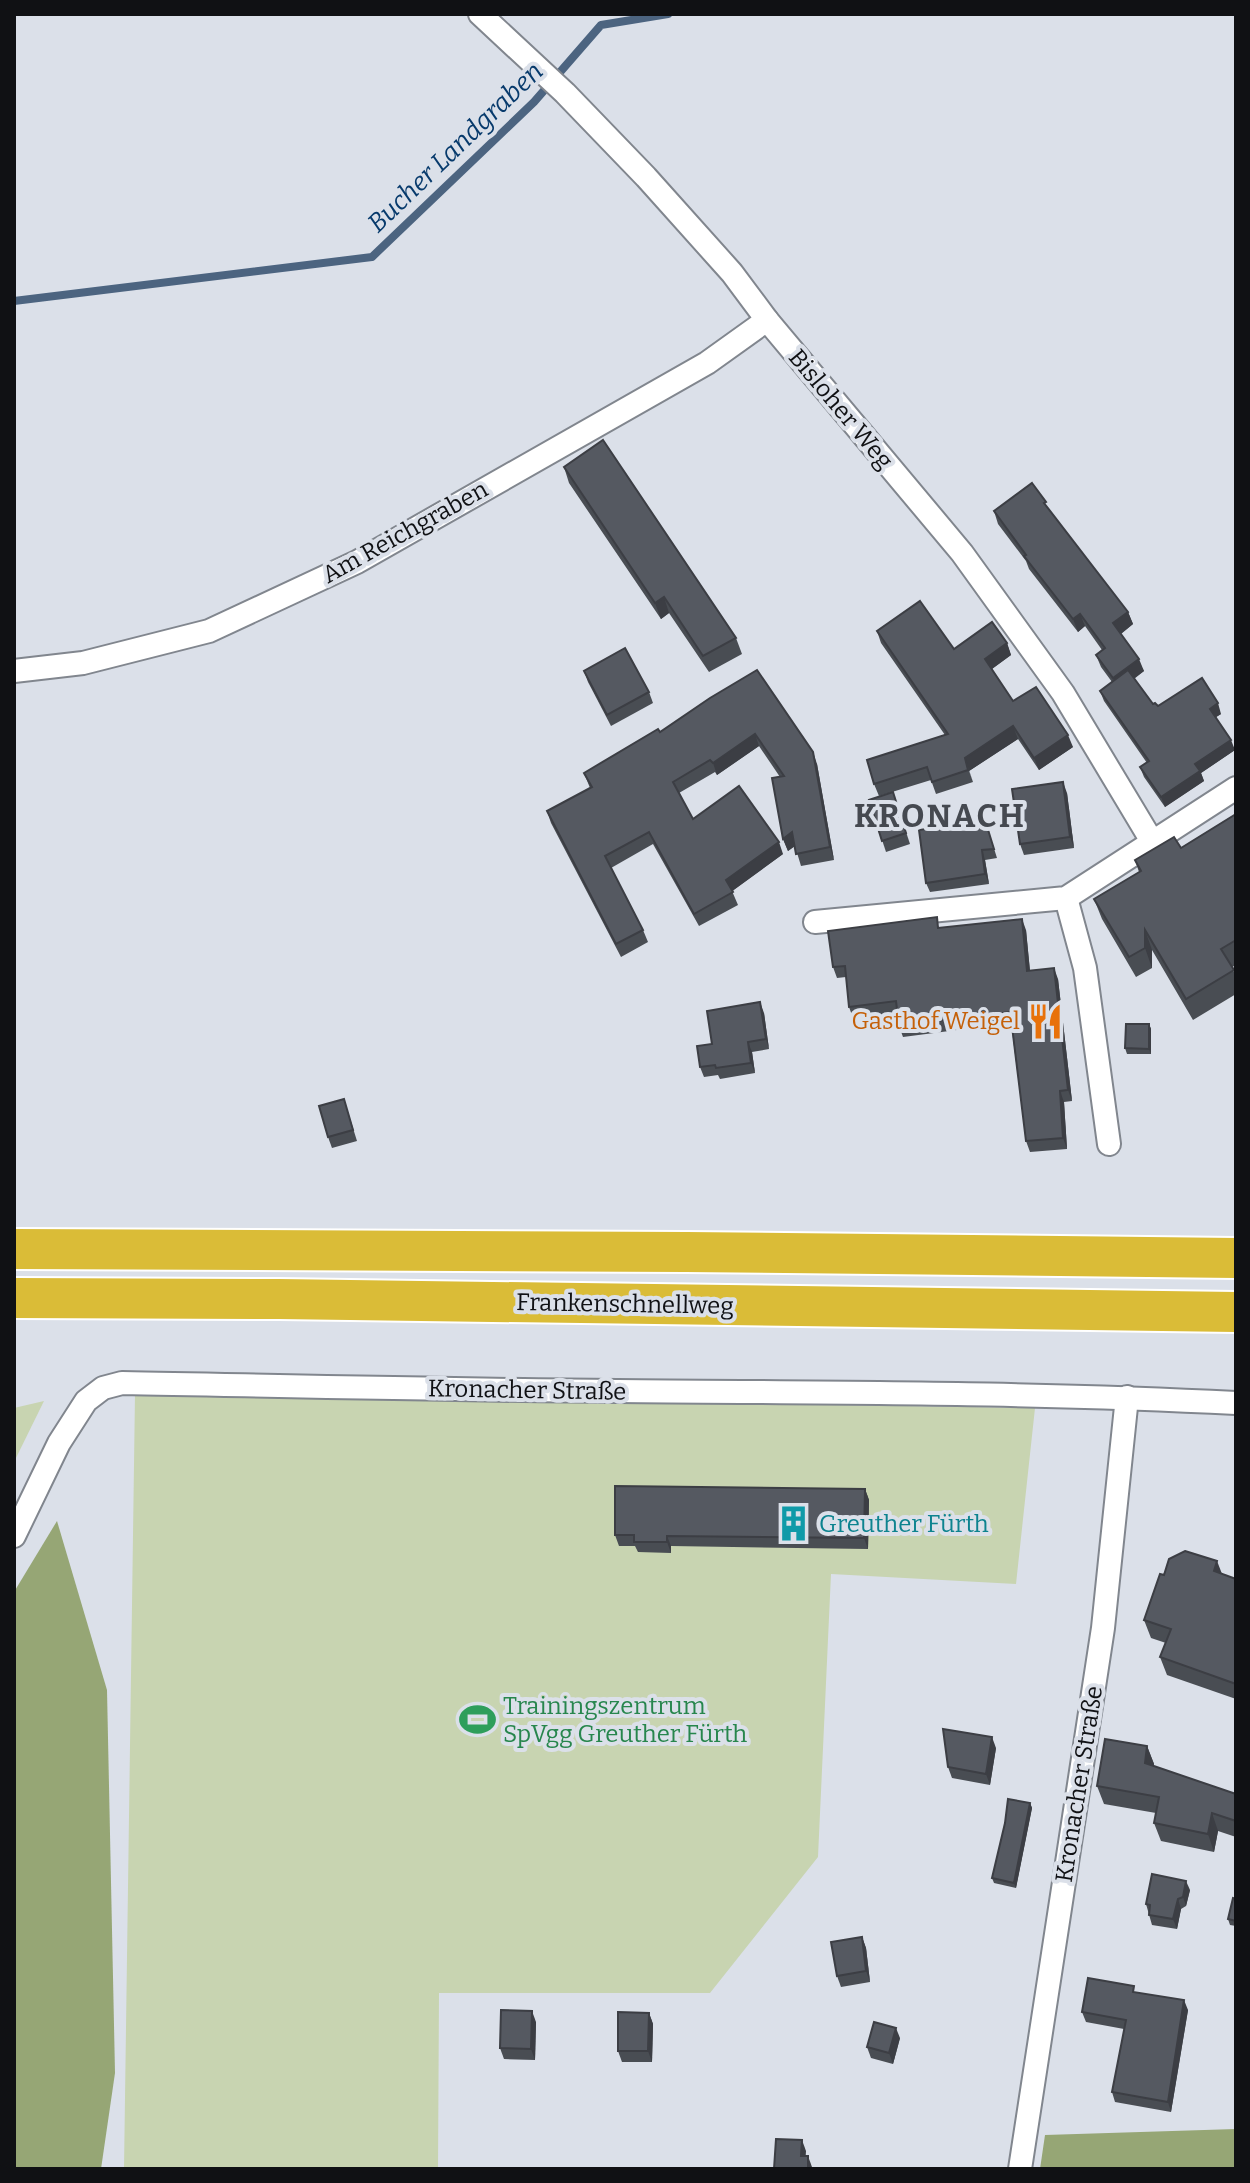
<svg xmlns="http://www.w3.org/2000/svg" width="1250" height="2183" font-family="Bitter,serif">
<rect width="100%" height="100%" fill="#dbe0e9"/>
<!-- green -->
<g fill="#c8d4b1">
<path d="M135 1394 1035 1408 1016 1584 831 1574 818 1857 710 1993H439L438 2169H124Z"/>
<path d="M44 1401 14 1462V1408Z"/>
</g>
<!-- forest -->
<g fill="#96a675">
<path d="M57 1521 107 1690 115 2073 101 2169H14V1592Z"/>
<path d="M1236 2129V2169H1040L1045 2135Z"/>
</g>
<g fill="none" stroke-linecap="round" stroke-linejoin="round">
<!-- stream -->
<path stroke="#4c6480" stroke-width="8" d="M14 301 372 257 534 102 601 25 668 14"/>
<defs>
<g id="street">
<path d="M480 14 565 93 646 177 732 273 767 320 962 553 1063 693 1153 843"/>
<path d="M14 671 83 663 209 631 357 562 707 363 767 320"/>
<path d="M1066 898 1085 968 1109 1144"/>
<path d="M815 922 1066 898 1236 788"/>
<path d="M14 1536 59 1443 86 1401 103 1388 122 1383C287 1386 453 1390 618 1391 824 1393 1030 1392 1236 1403"/>
<path d="M1020 2169 1103 1628 1127 1397"/>
</g>
<g id="highway">
<path d="M14 1249 686 1252 1236 1258"/>
<path d="M14 1298 279 1299 1236 1312"/>
</g>
</defs>
<!-- street casing -->
<use href="#street" stroke="#81868e" stroke-width="26"/>
<!-- highway casing -->
<use href="#highway" stroke="#fff" stroke-width="44"/>
<!-- street -->
<use href="#street" stroke="#fff" stroke-width="22"/>
<!-- highway -->
<use href="#highway" stroke="#dabc37" stroke-width="40"/>
</g>
<!-- wall -->
<g fill="#494d53">
<path d="M564 467 736 638 742 654 709 672 669 613 661 619 569 483Z"/>
<path d="M1048 508 1128 612 1133 624 1121 634 1144 671 1134 679 1153 704 1158 706 1221 714 1216 717 1235 750 1201 773 1204 781 1165 807 1144 777 1140 767 1147 763 1104 701 1100 691 1112 682 1101 667 1096 655 1102 650 1085 626 1078 632 1029 569 1026 561 998 524 994 511Z"/>
<path d="M877 631 954 649 1007 643 1011 655 992 669 1013 701 1073 747 1039 770 1018 739 969 771 973 782 936 794 931 780 879 796 874 784 945 735 881 643Z"/>
<path d="M584 671 649 692 653 703 611 726 588 682Z"/>
<path d="M710 698 817 764 834 860 801 866 795 846 788 851 783 839 780 777 759 746 717 775 715 772 679 793 693 819 783 854 732 891 738 905 699 926 653 844 611 868 643 930 648 942 621 957 551 823 547 811 590 788 584 773 660 732Z"/>
<path d="M893 792 910 844 886 852 869 800Z"/>
<path d="M1067 793 1074 848 1024 855 1020 844Z"/>
<path d="M1236 814V965L1232 967 1236 977V994L1193 1020 1152 950V968L1136 977 1102 919 1094 899 1139 872 1135 860 1181 848Z"/>
<path d="M985 820 997 858 985 860 989 884 930 892 926 883Z"/>
<path d="M941 928 1026 930 1030 971 1058 979 1072 1101 1064 1102 1067 1149 1030 1152 1026 1141 1011 1023 903 1037 899 1026 897 1013 853 1018 849 1007 846 977 837 978 833 967Z"/>
<path d="M764 1013 769 1049 752 1052 755 1073 720 1079 718 1075 704 1077 700 1067 712 1044Z"/>
<path d="M1149 1024 1151 1029V1054H1127L1125 1048Z"/>
<path d="M344 1099 357 1141 332 1148 328 1137Z"/>
<path d="M865 1489 869 1500 868 1549 671 1546V1553L638 1552 635 1546H619L615 1535Z"/>
<path d="M1222 1574 1236 1579V1699L1167 1675 1160 1657 1166 1643 1151 1638 1144 1620 1164 1575Z"/>
<path d="M1147 1746 1154 1764 1153 1766 1236 1794V1837L1218 1831 1214 1852 1161 1841 1154 1823 1156 1813 1104 1804 1097 1786Z"/>
<path d="M996 1748 990 1785 952 1778 948 1767Z"/>
<path d="M1030 1803 1032 1808 1016 1888 994 1883 992 1878Z"/>
<path d="M1190 1890 1186 1906 1181 1909 1177 1929 1152 1925 1146 1904Z"/>
<path d="M1236 1899V1926L1230 1925 1228 1919Z"/>
<path d="M862 1937 866 1948 870 1982 841 1987 837 1976Z"/>
<path d="M1137 1993 1188 2010 1171 2112 1115 2102 1112 2092 1124 2029 1086 2022 1082 2012Z"/>
<path d="M649 2013 653 2024 652 2062H622L618 2051Z"/>
<path d="M536 2022 535 2060 504 2059 500 2048Z"/>
<path d="M900 2038 893 2064 871 2058 867 2047Z"/>
</g>
<!-- shaded-wall -->
<g fill="#3c3e44">
<path d="M664 597 669 613 661 619 655 603Z"/>
<path d="M1128 612 1133 624 1118 636 1113 623Z"/>
<path d="M1080 614 1085 626 1078 632 1073 619Z"/>
<path d="M1007 643 1011 655 989 671 985 659Z"/>
<path d="M1139 659 1144 671 1118 690 1113 678Z"/>
<path d="M1218 703 1221 714 1213 719 1210 709Z"/>
<path d="M1013 726 1018 739 969 771 973 782 965 758Z"/>
<path d="M755 734 759 746 717 775 713 763Z"/>
<path d="M1068 735 1073 747 1039 770 1034 758Z"/>
<path d="M1231 740 1235 750 1201 773 1204 781 1165 807 1161 797 1195 764Z"/>
<path d="M813 752 817 764 834 860 830 847Z"/>
<path d="M1063 782 1067 793 1074 848 1070 837Z"/>
<path d="M792 832 796 845 788 851 783 839Z"/>
<path d="M779 842 783 854 731 892 726 880Z"/>
<path d="M982 850 985 860 989 884 985 874Z"/>
<path d="M1022 919 1026 930 1031 982 1027 971Z"/>
<path d="M1145 930 1152 950V968L1145 948Z"/>
<path d="M1054 968 1058 979 1072 1101 1068 1090Z"/>
<path d="M760 1002 764 1013 769 1049 766 1039Z"/>
<path d="M1149 1024 1151 1029V1054L1149 1049Z"/>
<path d="M748 1042 752 1052 755 1073 751 1063Z"/>
<path d="M1060 1091 1064 1102 1067 1149 1063 1138Z"/>
<path d="M865 1489 869 1500 868 1549 864 1538Z"/>
<path d="M667 1536 671 1546V1553L667 1542Z"/>
<path d="M1217 1561 1224 1579 1214 1571Z"/>
<path d="M992 1737 996 1748 990 1785 986 1774Z"/>
<path d="M1147 1746 1154 1764 1151 1781 1145 1763Z"/>
<path d="M1030 1803 1032 1808 1016 1888 1014 1883Z"/>
<path d="M1212 1813 1218 1831 1214 1852 1208 1834Z"/>
<path d="M1186 1881 1190 1890 1186 1906 1183 1897Z"/>
<path d="M1178 1899 1181 1909 1177 1929 1173 1919Z"/>
<path d="M862 1937 866 1948 870 1982 866 1971Z"/>
<path d="M1184 2000 1188 2010 1171 2112 1168 2102Z"/>
<path d="M532 2011 536 2022 535 2060 531 2049Z"/>
<path d="M649 2013 653 2024 652 2062 648 2051Z"/>
<path d="M896 2028 900 2038 893 2064 889 2053Z"/>
<path d="M802 2140 806 2151 805 2167 801 2156Z"/>
<path d="M808 2156 812 2167V2169H808Z"/>
</g>
<!-- building -->
<g fill="#555961" stroke="#3c3e44" stroke-width="2">
<path d="M603 440 736 638 703 656 664 597 655 603 564 467Z"/>
<path d="M1032 483 1046 502 1044 503 1128 612 1113 623 1139 659 1113 678 1096 655 1105 648 1080 614 1073 619 1024 556 1026 555 994 511Z"/>
<path d="M920 601 954 649 992 622 1007 643 985 659 1013 701 1036 687 1068 735 1034 758 1013 726 965 758 968 770 932 782 927 767 874 784 867 760 948 734 877 631Z"/>
<path d="M625 648 649 692 607 715 584 671Z"/>
<path d="M757 670 813 752 830 847 796 854 792 832 783 839 772 778 784 776 755 734 713 763 710 760 673 782 693 819 739 786 779 842 726 880 733 892 694 914 649 832 605 856 643 930 616 944 547 811 592 787 584 773 658 729 660 732 710 698Z"/>
<path d="M1128 670 1153 704 1155 703 1158 706 1202 678 1218 703 1210 709 1231 740 1195 764 1200 771 1161 797 1140 767 1149 761 1100 691Z"/>
<path d="M1063 782 1070 837 1020 844 1012 789Z"/>
<path d="M893 792 906 833 882 841 869 800Z"/>
<path d="M1236 814V940L1221 949 1234 970 1186 999 1145 930V948L1129 957 1094 899 1141 871 1135 860 1174 837 1181 848Z"/>
<path d="M985 820 994 849 982 850 985 874 926 883 919 830Z"/>
<path d="M937 917 938 928 1022 919 1027 971 1054 968 1068 1090 1060 1091 1063 1138 1026 1141 1011 1018H1010L1009 1012 899 1026 896 1001 849 1007 845 966 833 967 828 931Z"/>
<path d="M760 1002 766 1039 748 1042 751 1063 716 1068 715 1065 700 1067 697 1046 712 1044 707 1011Z"/>
<path d="M1126 1024H1149V1049L1125 1048Z"/>
<path d="M344 1099 353 1130 328 1137 319 1106Z"/>
<path d="M615 1486 865 1489 864 1538 667 1536V1542H634V1535H615Z"/>
<path d="M1185 1551 1217 1561 1214 1571 1236 1579V1684L1160 1657 1171 1629 1144 1620 1160 1574 1164 1575 1169 1559Z"/>
<path d="M943 1729 992 1737 986 1774 948 1767Z"/>
<path d="M1105 1739 1147 1746 1145 1763 1236 1794V1821L1212 1813 1208 1834 1154 1823 1159 1797 1097 1786Z"/>
<path d="M1008 1799 1030 1803 1014 1883 992 1878 1005 1823Z"/>
<path d="M1152 1874 1186 1881 1183 1897 1178 1899 1173 1919 1149 1915 1150 1905 1146 1904Z"/>
<path d="M1233 1898 1236 1899V1921L1228 1919Z"/>
<path d="M862 1937 866 1971 837 1976 831 1942Z"/>
<path d="M1088 1978 1134 1986 1133 1992 1184 2000 1168 2102 1112 2092 1126 2020 1082 2012Z"/>
<path d="M501 2010 532 2011 531 2049 500 2048Z"/>
<path d="M618 2012 649 2013 648 2051H618Z"/>
<path d="M874 2022 896 2028 889 2053 867 2047Z"/>
<path d="M776 2139 802 2140 801 2156H808V2169H774Z"/>
</g>
<!-- icons -->
<defs>
<symbol id="restaurant-bare" viewBox="-9 -9 18 18"><path d="M-5-6h1v4h1v-4h1v4h1v-4h1v5L-1.5 .5V6h-2V.5L-5-1ZM5-6V6H3V1.5H1.5Q1.5-4 5-6Z" fill="#e8710a" stroke="#dbe0e9" stroke-width="2.5" paint-order="stroke"/></symbol>
<symbol id="building-bare" viewBox="-9 -9 18 18"><path d="M-4-6H4V6H1V3H-1V6H-4ZM-2.5-4.3h1.7v1.8h-1.7ZM.8-4.3h1.7v1.8H.8ZM-2.5-1h1.7V.8h-1.7ZM.8-1h1.7V.8H.8Z" fill="#0f9aa8" stroke="#dbe0e9" stroke-width="2.5" paint-order="stroke"/></symbol>
<symbol id="stadium-bare" viewBox="-9 -9 18 18"><path d="M0-5a6.5 5 0 1 0 0 10a6.5 5 0 1 0 0-10ZM-3.5-1.8h7v3.6h-7Z" fill="#2e9e5b" stroke="#dbe0e9" stroke-width="2.5" paint-order="stroke"/></symbol>
</defs>
<g fill-rule="evenodd">
<use href="#restaurant-bare" x="1020" y="996" width="51" height="51"/>
<use href="#building-bare" x="768" y="1498" width="51" height="51"/>
<use href="#stadium-bare" x="452" y="1694" width="51" height="51"/>
</g>
<g text-anchor="middle" stroke-width="8" stroke-linejoin="round" paint-order="stroke">
<!-- street labels -->
<g font-size="24" fill="#101114" stroke="#dbe0e9">
<text transform="translate(841 409) rotate(50)" y="8">Bisloher Weg</text>
<text transform="translate(405 532) rotate(-29)" y="8">Am Reichgraben</text>
<text transform="translate(625 1304) rotate(1)" y="8">Frankenschnellweg</text>
<text transform="translate(527 1390) rotate(1)" y="8">Kronacher Straße</text>
<text transform="translate(1079 1784) rotate(-81)" y="8">Kronacher Straße</text>
</g>
<!-- food labels -->
<g font-size="24" fill="#c56008" stroke="#dbe0e9" text-anchor="end">
<text x="1020" y="1029">Gasthof Weigel</text>
</g>
<!-- culture labels -->
<g font-size="24" fill="#0d838f" stroke="#dbe0e9" text-anchor="start">
<text x="819" y="1532">Greuther Fürth</text>
</g>
<!-- leisure labels -->
<g font-size="24" fill="#27864d" stroke="#dbe0e9" text-anchor="start">
<text x="503" y="1714">Trainingszentrum<tspan x="503" dy="28">SpVgg Greuther Fürth</tspan></text>
</g>
<!-- water labels -->
<g font-size="26" font-style="italic" fill="#073a6c" stroke="#dbe0e9">
<text transform="translate(455 147) rotate(-44)" y="9">Bucher Landgraben</text>
</g>
<!-- district labels -->
<g font-size="32" font-weight="bold" letter-spacing="2" fill="#454950" stroke="#dbe0e9">
<text x="940" y="827">KRONACH</text>
</g>
</g>
<!-- border -->
<rect width="1250" height="2183" fill="none" stroke="#101114" stroke-width="32"/>
</svg>
